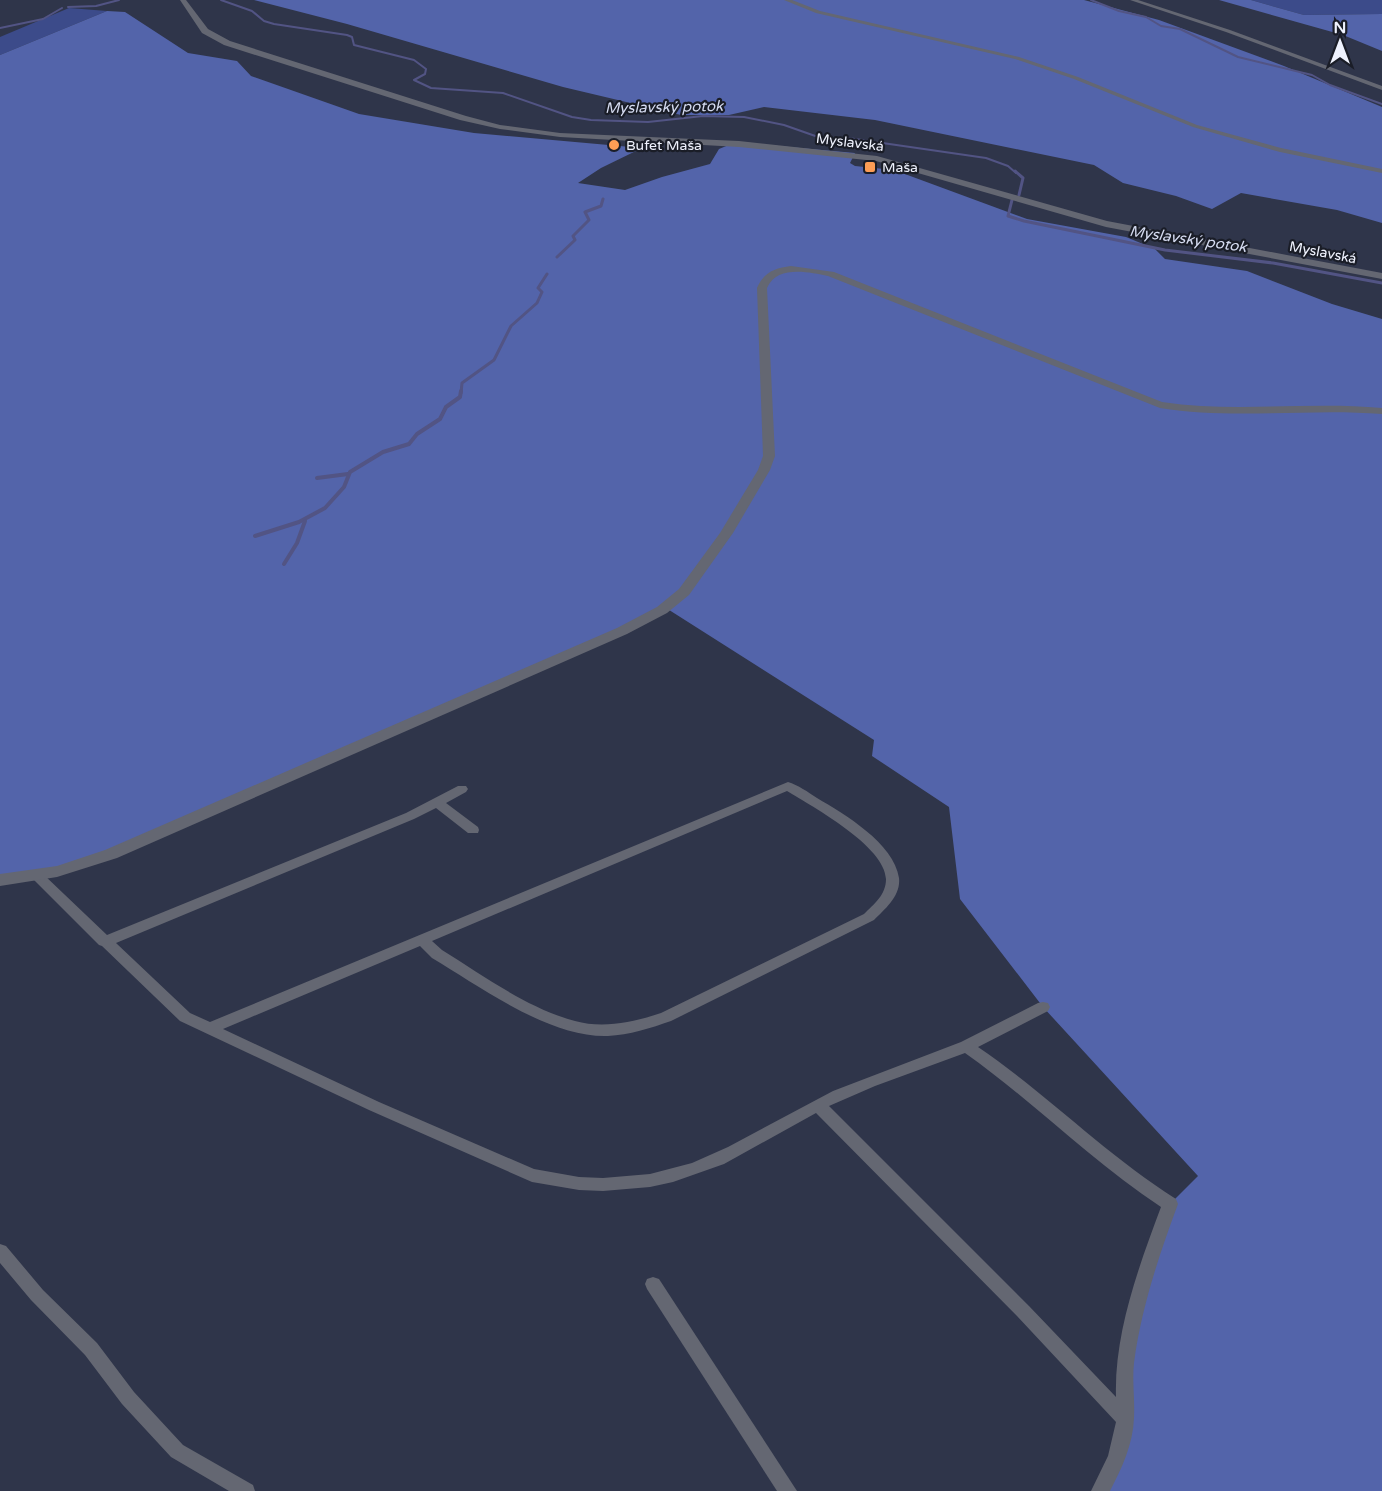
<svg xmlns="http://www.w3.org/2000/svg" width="1382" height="1491" font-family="'Varela Round',sans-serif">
<rect width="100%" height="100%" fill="#2f354a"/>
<!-- green -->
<g fill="#3c4b8a">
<path d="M1251 0H1382V14L1304 15Z"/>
<path d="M69 8 107 11 0 55V37Z"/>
</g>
<!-- forest -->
<g fill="#5364aa">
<path d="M254 0H1084L1159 20 1284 66 1382 107V223L1337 210 1241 193 1212 209 1176 196 1123 183 1094 165 875 120 764 107 729 115H681L563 87 347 24Z"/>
<path d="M1219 0H1251L1304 15 1382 14V51L1343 35Z"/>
<path d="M107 11 125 12 188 53 237 61 251 76 359 114 474 133 642 148 601 168 578 183 625 190 662 177 710 164 719 149 736 142 855 153 850 163 855 166 894 170 1027 219 1126 237 1155 249 1165 259 1247 271 1332 304 1382 319V1491H1100L1112 1471 1123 1389 1170 1204 1198 1176 1043 1007 960 899 949 807 872 756 874 740 666 608 69 870 0 880V55Z"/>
</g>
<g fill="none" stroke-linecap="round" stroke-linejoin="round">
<!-- stream-far2 -->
<g stroke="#525484" stroke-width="2">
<path d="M221 0 252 11 264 21 274 24 347 35 352 37 354 45 414 60 426 69 425 74 414 80 431 88 503 93 572 117 591 120 648 122 703 116 744 117 784 125 821 138H848L986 158 1008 166 1016 173"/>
<path d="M1091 0 1119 11 1146 17 1161 26 1180 29 1238 57 1312 75 1330 85 1382 104"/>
<path d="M68 7 96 6 119 0"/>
<path d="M0 28 43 19 62 8"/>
</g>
<!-- stream-far1 -->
<g stroke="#525484" stroke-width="3">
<path d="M1015 171 1023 178 1019 195"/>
<path d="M1012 200 1008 216 1024 221 1165 250 1273 263 1382 283"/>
<path d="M557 257 575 240 573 236 589 220 585 212 601 206 603 199"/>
<path d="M461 393 462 383 494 360 511 326 537 303 542 292 538 288 547 274"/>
</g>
<!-- stream -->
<g stroke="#525484" stroke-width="4">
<path d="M317 478 348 474"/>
<path d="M255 536 299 522 325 508 344 487 350 472 383 452 409 444 417 434 440 419 446 407 460 397 461 391"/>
<path d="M284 564 297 543 305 521"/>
</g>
<!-- minor -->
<g fill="#646772" fill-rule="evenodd">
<path d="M784 0H792L820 11 1019 57 1078 77 1197 125 1281 148 1382 169V173L1280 152 1193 127 1074 79 1015 59 816 13Z"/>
<path d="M1130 0H1138L1230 30 1382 86V90L1226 32Z"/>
<path d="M788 782C798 785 808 792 817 798 844 814 894 843 899 878 901 896 885 909 874 920L671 1021C651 1028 629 1035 608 1036 549 1038 481 987 432 958L420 946 223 1029 379 1102 534 1169 579 1177 603 1178 650 1174 692 1163 728 1147 833 1091 961 1042 1038 1003 1043 1002 1048 1003 1050 1007 1048 1011 978 1047C1047 1094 1105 1154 1176 1199L1178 1204C1159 1255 1141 1309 1134 1363 1132 1381 1135 1399 1134 1418 1133 1444 1122 1468 1110 1491H1091L1108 1456 1116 1422 1017 1316 816 1113 724 1164 673 1182 650 1187 603 1191 579 1190 532 1182 369 1110 180 1021 102 946 99 945 31 877 33 874H43L107 935 406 813 458 786H466L468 789 466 792 446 803 478 827 479 830 478 833H468L436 808 414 819 116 943 190 1013 210 1022ZM787 791C813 807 885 846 886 879 886 895 874 904 864 914L661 1013C635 1022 603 1029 575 1021 527 1008 484 976 442 950L432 941ZM965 1053C1033 1101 1091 1161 1161 1207 1139 1266 1114 1333 1116 1397L1029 1306 829 1106 875 1086Z"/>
<path d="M0 1244 6 1246 43 1290 97 1343 134 1392 183 1445 253 1485 255 1491H229L171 1457 122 1404 85 1355 31 1300 0 1263Z"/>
<path d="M653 1277 659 1279 797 1491H777L647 1289 645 1284 647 1279Z"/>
</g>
<!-- tertiary -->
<g fill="#646772" fill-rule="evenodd">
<path d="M180 0H186L208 29 230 41 466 116 500 125 560 133 739 141 877 156 1107 221 1382 273V279L1106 227 876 161 739 147 560 137 500 129 460 120 224 45 202 33Z"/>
<path d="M791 266 834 272 1162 402C1235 413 1309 401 1382 408V414C1308 408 1234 420 1160 408L828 276C808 272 777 265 767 288L775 456 770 470 733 533 689 595 667 613 627 634 117 858 57 877 0 886V874L57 866 105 850 617 628 657 607 679 589 720 533 758 470 763 456 757 288C764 272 775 268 791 266Z"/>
</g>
</g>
<!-- markers -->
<g fill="#fd9d55" stroke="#1a1d27" stroke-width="2">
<circle cx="614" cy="145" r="6"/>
<rect x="864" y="161" width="12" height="12" rx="3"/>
</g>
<g text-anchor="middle" stroke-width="4.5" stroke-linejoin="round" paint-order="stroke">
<!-- far-street labels -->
<g font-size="14" fill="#eff2fd" stroke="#1a1d27">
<text transform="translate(850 142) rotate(7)" y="5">Myslavská</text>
<text transform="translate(1323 252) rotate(11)" y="5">Myslavská</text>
</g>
<!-- far-poi labels -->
<g font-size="14" fill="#eff2fd" stroke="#1a1d27" text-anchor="start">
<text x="626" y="150">Bufet Maša</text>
<text x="882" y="172">Maša</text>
</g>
<!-- far-water labels -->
<g font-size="15" font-style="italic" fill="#d5dbf0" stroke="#1a1d27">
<text transform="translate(664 107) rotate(-1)" y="5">Myslavský potok</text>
<text transform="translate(1188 239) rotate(8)" y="5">Myslavský potok</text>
</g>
</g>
<!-- north arrow -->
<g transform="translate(1340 42)" stroke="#1a1d27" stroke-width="4.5" paint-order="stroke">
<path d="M0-4.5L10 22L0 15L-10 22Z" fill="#eff2fd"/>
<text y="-9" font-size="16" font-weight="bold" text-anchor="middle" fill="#eff2fd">N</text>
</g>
</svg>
